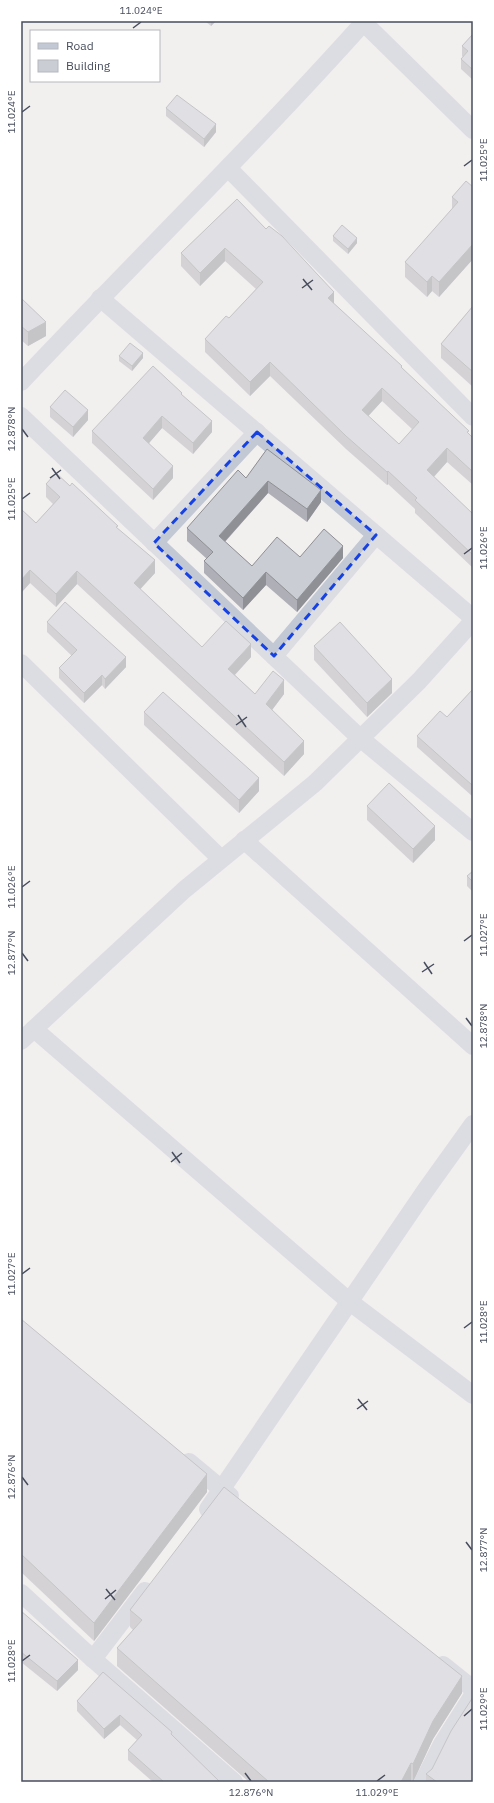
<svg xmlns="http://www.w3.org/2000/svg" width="494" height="1803" font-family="'IBM Plex Sans',sans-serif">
<rect width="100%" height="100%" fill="#f2efef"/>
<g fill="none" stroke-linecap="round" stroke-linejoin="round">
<!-- minor -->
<g stroke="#c2c8d4" stroke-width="18">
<path d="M364 23 473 130"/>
<path d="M228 168 473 417"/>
<path d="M100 298 473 618"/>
<path d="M21 382C135 261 254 145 365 21"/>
<path d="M21 416 360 738 473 832"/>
<path d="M154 543 257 432"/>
<path d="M274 656 376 535"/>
<path d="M21 663 221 859"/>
<path d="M244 840 473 1046"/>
<path d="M34 1029 350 1302 473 1395"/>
<path d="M21 1041 184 890 315 783 419 681 473 621"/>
<path d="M189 1462 230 1496"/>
<path d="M208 1509 425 1191 473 1124"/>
<path d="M21 1593 93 1659 234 1782"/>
<path d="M93 1659 145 1591"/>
<path d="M443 1665 473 1689"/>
<path d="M423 1782 442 1744 473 1695"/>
</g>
</g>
<!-- wall -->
<g fill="#afb0b7" fill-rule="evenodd">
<path d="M205 21H216L211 26Z"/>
<path d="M473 34V80L461 69V59L463 57 462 56V46Z"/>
<path d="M166 108 216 132 204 147 166 116Z"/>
<path d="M473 187V259L439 297 432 291 427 297 405 277V262L452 210V197Z"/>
<path d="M237 199 334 304 402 368 473 438V485L447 462 434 477 473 514V568L415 513V509L388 484 387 485 346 449 270 376 250 396 205 352V339L229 318 256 289 225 261 200 286 181 266V253ZM382 401 412 429 399 444 368 416Z"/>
<path d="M333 236 357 243 348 254 333 241Z"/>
<path d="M21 298 46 336 28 346 21 340Z"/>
<path d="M473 306V387L441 358V344Z"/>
<path d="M119 356 143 358 132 371 119 361Z"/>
<path d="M182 395 212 432 193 454 162 428 149 443 173 478 153 500 92 443V431Z"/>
<path d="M50 407 88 420 73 437 50 417Z"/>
<path d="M267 449 321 502 307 522 268 493 225 542 252 566 300 557 343 558 297 612 266 585 243 610 204 573V561L207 559 187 541V528L246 478Z"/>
<path d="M46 484 118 529 155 573 140 589 202 647 251 657 235 675 255 694H284L272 710 304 754 284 776 77 584 56 607 30 583 21 593V509L36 523 53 504 46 497Z"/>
<path d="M47 622 126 667 105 689 102 685 84 703 59 678V668L72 656 47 632Z"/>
<path d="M314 646 392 693 367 717 314 660Z"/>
<path d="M473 689 472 796 417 747V736L447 717Z"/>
<path d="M144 712 259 791 239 813 144 725Z"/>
<path d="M367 806 435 840 413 863 367 820Z"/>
<path d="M473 871V892L467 886V876Z"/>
<path d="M21 1319 207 1492 94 1641 21 1572Z"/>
<path d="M130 1610 462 1693 433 1739 413 1782 411 1780 410 1782H249L117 1666V1648L133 1630 130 1627Z"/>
<path d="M21 1611 78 1670 57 1691 21 1662Z"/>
<path d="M103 1672 172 1736 220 1782H153L128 1760V1750L137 1740 120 1725 104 1739 77 1711V1701Z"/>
<path d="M426 1774 473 1782H426Z"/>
</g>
<!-- shaded-wall -->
<g fill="#8e9095">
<path d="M211 21H216L211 26Z"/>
<path d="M216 124V132L204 147V139Z"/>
<path d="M357 238V243L348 254V249Z"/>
<path d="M473 244V259L439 297V282Z"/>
<path d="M225 248V261L200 286V273Z"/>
<path d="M432 276V291L427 297V282Z"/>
<path d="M334 292V305L328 298Z"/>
<path d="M46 322V336L28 346V332Z"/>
<path d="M143 353V358L132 371V366Z"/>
<path d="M270 362V376L250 396V382Z"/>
<path d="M382 388V401L362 423V410Z"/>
<path d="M88 410V420L73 437V427Z"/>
<path d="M162 416V428L143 450V438Z"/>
<path d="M212 421V432L193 454V443Z"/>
<path d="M447 448V462L427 484V470Z"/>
<path d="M173 466V478L153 500V489Z"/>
<path d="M388 471V484L387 485V472Z"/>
<path d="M268 481V493L219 548V536Z"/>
<path d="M321 490V502L307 522V509Z"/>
<path d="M343 546V558L297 612V600Z"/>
<path d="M155 560V573L134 596V583Z"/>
<path d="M30 570V583L21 593V580Z"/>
<path d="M77 571V584L56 607V594Z"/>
<path d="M266 572V585L243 610V598Z"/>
<path d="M251 644V657L228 682V669Z"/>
<path d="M126 657V667L105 689V679Z"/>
<path d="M102 675V685L84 703V693Z"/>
<path d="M392 679V693L367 717V703Z"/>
<path d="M284 680V694L266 718V704Z"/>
<path d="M304 741V754L284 776V762Z"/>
<path d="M259 778V791L239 813V800Z"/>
<path d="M473 783V795L472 796V785Z"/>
<path d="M435 826V840L413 863V849Z"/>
<path d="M207 1474V1492L94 1641V1623Z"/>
<path d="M78 1660V1670L57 1691V1681Z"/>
<path d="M462 1676V1693L433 1739 413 1782V1764L433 1721Z"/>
<path d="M120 1715V1725L104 1739V1729Z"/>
<path d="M411 1763V1780L410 1782H401Z"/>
</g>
<!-- building -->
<g fill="#cbcdd5" stroke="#8e9095" fill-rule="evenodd">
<path d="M473 34V70L461 59 468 51 462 46Z"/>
<path d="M177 95 216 124 204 139 166 108Z"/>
<path d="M466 181 473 187V244L439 282 432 276 427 282 405 262 458 202 452 197Z"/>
<path d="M237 199 266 229 269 226 282 236 318 275 334 292 328 298 402 366 401 367 469 431 467 432 473 438V472L447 448 427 470 473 514V555L415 500 417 498 388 471 387 472 346 436 270 362 250 382 205 339 226 316 229 318 263 282 225 248 200 273 181 253ZM382 388 419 422 399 444 362 410Z"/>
<path d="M342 225 357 238 348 249 333 236Z"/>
<path d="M21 298 46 322 28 332 21 326Z"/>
<path d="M473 306V372L441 344Z"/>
<path d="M130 343 143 353 132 366 119 356Z"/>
<path d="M153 366 182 393 181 394 212 421 193 443 162 416 143 438 173 466 153 489 92 431Z"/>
<path d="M65 390 88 410 73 427 50 407Z"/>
<path d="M267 449 321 490 307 509 268 481 219 536 252 566 277 537 300 557 324 529 343 546 297 600 266 572 243 598 204 561 213 552 187 528 238 470 246 478Z"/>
<path d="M56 473 70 486 72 483 118 526 116 527 155 560 134 583 202 647 226 621 251 644 228 669 255 694 273 671 284 680 266 704 304 741 284 762 77 571 56 594 30 570 21 580V509L36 523 60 497 46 484Z"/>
<path d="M65 602 126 657 105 679 102 675 84 693 59 668 77 650 47 622Z"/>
<path d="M340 622 392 679 367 703 314 646Z"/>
<path d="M473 689V783L472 785 417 736 440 711 447 717Z"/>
<path d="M163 692 259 778 239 800 144 712Z"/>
<path d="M389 783 435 826 413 849 367 806Z"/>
<path d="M473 871V882L467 876Z"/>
<path d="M21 1319 207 1474 94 1623 21 1554Z"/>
<path d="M224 1487 462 1676 433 1721 413 1764 411 1763 401 1782H269L117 1648 142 1620 130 1610Z"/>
<path d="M21 1611 78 1660 57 1681 21 1652Z"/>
<path d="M103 1672 172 1732 171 1734 220 1782H164L128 1750 142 1735 120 1715 104 1729 77 1701Z"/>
<path d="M473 1697V1782H437L426 1774 432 1769 451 1731Z"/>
</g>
<!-- marked area -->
<path d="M0 0H494V1803H0ZM257 432 376 535 274 656 154 543Z" fill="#f2efef" fill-opacity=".55" fill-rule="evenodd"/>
<path fill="none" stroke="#1742e3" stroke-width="3" stroke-dasharray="8 5" stroke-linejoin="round" d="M257 432 376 535 274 656 154 543Z"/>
<!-- ticks -->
<path fill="none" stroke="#474d5d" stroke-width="1.5" d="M133 28 141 22M22 112 30 106M464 166 472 160M303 279 312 290M302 288 313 280M22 429 28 437M52 468 60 479M50 478 61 470M22 499 30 493M464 554 472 548M238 715 246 727M236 725 247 717M22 887 30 881M464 941 472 935M22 953 28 961M424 962 432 974M422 972 434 964M466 1018 472 1026M172 1152 180 1163M171 1162 182 1153M22 1274 30 1268M464 1328 472 1322M358 1399 367 1410M357 1409 368 1401M22 1477 28 1485M466 1542 472 1550M106 1589 115 1600M105 1599 116 1590M22 1661 30 1655M464 1716 472 1709M245 1773 251 1781M377 1781 385 1775"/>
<!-- border -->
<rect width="494" height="1803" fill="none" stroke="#ffffff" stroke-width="44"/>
<!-- legend -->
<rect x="30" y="30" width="130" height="52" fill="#ffffff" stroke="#b5b8be"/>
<rect x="38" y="43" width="20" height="6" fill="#c2c8d4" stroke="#b5b8be"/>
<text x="66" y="50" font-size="12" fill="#474d5d">Road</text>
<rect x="38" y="60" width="20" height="12" fill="#cbcdd5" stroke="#b5b8be"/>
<text x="66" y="70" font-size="12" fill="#474d5d">Building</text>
<rect x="22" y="22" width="450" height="1759" fill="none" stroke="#474d5d" stroke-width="1.5"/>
<g font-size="10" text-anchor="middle" fill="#474d5d">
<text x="141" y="14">11.024°E</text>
<text transform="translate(11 112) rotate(-90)" y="4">11.024°E</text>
<text transform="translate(483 160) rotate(-90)" y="4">11.025°E</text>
<text transform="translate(11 429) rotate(-90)" y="4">12.878°N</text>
<text transform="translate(11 499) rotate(-90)" y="4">11.025°E</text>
<text transform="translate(483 548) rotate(-90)" y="4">11.026°E</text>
<text transform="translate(11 887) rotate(-90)" y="4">11.026°E</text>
<text transform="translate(483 935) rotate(-90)" y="4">11.027°E</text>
<text transform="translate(11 953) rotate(-90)" y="4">12.877°N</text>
<text transform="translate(483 1026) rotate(-90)" y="4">12.878°N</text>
<text transform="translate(11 1274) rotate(-90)" y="4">11.027°E</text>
<text transform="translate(483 1322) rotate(-90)" y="4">11.028°E</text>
<text transform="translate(11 1477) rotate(-90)" y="4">12.876°N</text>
<text transform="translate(483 1550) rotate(-90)" y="4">12.877°N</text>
<text transform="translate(11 1661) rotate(-90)" y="4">11.028°E</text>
<text transform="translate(483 1709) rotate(-90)" y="4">11.029°E</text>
<text x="251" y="1796">12.876°N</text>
<text x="377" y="1796">11.029°E</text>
</g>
</svg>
